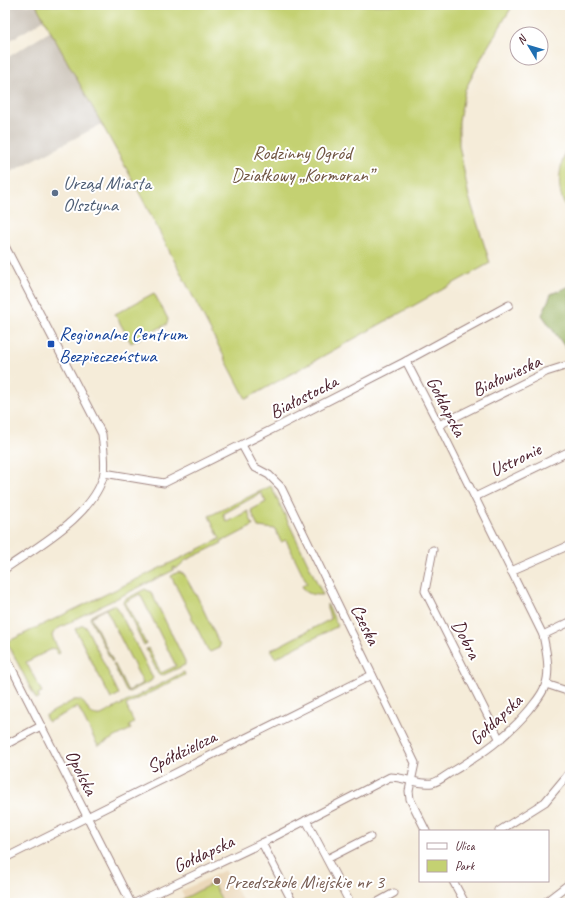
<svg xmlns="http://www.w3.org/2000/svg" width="575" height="908" font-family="Caveat,sans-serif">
<rect width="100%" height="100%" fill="#fff"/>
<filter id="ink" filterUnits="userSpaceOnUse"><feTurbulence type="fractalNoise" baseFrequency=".025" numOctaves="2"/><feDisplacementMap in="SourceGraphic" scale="8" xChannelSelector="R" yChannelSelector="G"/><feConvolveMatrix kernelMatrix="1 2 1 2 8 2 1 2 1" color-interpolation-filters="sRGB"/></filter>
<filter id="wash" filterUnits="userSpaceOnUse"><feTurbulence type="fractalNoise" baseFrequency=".012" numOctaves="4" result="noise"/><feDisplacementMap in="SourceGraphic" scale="16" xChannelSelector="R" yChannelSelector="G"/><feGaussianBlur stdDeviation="0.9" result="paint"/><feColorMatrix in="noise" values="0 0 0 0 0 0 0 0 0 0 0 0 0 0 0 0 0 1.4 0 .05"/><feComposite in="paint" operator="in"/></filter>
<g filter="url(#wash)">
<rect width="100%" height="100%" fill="#f5ecd9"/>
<!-- built -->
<path fill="#ebd8ba" d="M225 870 244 903H171L184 897 181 891Z"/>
<!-- industrial -->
<g fill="#cbc3b8">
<path d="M5 5H36L44 19 34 26 5 43Z"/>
<path d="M51 31 102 124 5 175V59Z"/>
</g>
<!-- green -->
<g fill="#c4d172" stroke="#87784e">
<path d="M36 5H513L484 53 465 90 459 121V145L469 197 490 263 246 399 131 177Z"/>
<path d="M570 135V214C551 188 562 162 570 135Z"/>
<path d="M154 293 168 319 167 324 131 343 115 314Z"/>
<path d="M271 486 323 595C314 595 306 595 302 586L307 583 286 540 281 542 275 529 258 527 251 510 266 502 261 493 223 514 227 522 248 511 253 526 226 540 225 539 221 541 222 543 186 560 176 569 175 567 173 568 174 570 75 619C69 625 54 627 52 636L60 653 58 654 54 648 26 662 42 692 38 694 39 698 36 699 7 642 220 539 209 516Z"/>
<path d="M178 572 184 574 195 594H196L220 645 219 648 210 652 208 650 171 576Z"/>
<path d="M145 589 151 592 185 661V665L161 676 159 675 146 649 148 648 161 673 176 666 140 594 125 602 146 644 144 645 123 602 124 600Z"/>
<path d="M327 604 338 626 275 658 271 650 331 619 327 609Z"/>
<path d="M113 605 117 607 153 678 151 681 129 692 126 691 113 664 114 663 128 691 143 683 106 609 91 617 113 661 112 662 90 618 91 616Z"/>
<path d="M83 625 86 627 119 694 111 699 75 629Z"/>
<path d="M184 672 185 675 126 705 134 723 129 726 131 729 98 746 78 707 48 722 45 716 74 700C90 698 83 717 101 715Z"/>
<path d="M213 883 223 903H186L183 899Z"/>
</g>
<!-- forest -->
<path fill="#9bb364" stroke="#726948" d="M570 286V354L542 315 551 294Z"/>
</g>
<g filter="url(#ink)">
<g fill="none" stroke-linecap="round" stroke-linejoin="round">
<defs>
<g id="minor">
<path d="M5 246 102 434C103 446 106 460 104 473 96 514 36 547 5 569"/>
<path d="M439 425 546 372 565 366"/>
<path d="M242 445 254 467 269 475 281 487 415 763 409 791 410 799 426 831"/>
<path d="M104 473 164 483 277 427 406 361 509 305"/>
<path d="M475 497 570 451"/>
<path d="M433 550 425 591 500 740"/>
<path d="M511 571 570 545"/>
<path d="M543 635 570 622"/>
<path d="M5 655 131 903"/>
<path d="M546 684 570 692"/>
<path d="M5 745 41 726"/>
<path d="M306 820 350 903"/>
<path d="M499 831 545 802 570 772"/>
<path d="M262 843 293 903"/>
<path d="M5 858 372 675"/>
<path d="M327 859 370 837"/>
<path d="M453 881 465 903"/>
<path d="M135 903 262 843 390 777C404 777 418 785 432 783 438 782 445 776 450 773 481 755 508 736 530 709 536 701 542 695 545 686 551 671 546 650 543 635L439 425 406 361"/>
<path d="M376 903 394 893"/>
<path d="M544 903 570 883"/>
</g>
</defs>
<!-- minor casing -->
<use href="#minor" stroke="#a08682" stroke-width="9"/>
<!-- minor -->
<use href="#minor" stroke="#fff" stroke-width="7"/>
</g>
</g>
<!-- markers -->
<circle fill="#5c6f8a" stroke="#fff" stroke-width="1.5" cx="55" cy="193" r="4"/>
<rect fill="#1a4fb4" stroke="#fff" stroke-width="1.5" x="47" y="340" width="8" height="8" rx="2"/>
<circle fill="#8d6e63" stroke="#fff" stroke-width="1.5" cx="217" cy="881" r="4"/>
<g text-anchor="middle" stroke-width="4" stroke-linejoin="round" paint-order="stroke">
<!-- park labels -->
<g font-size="19" fill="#6f5440" stroke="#fff">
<text x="302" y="159">Rodzinny Ogród<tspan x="302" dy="22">Działkowy „Kormoran”</tspan></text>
</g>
<!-- service labels -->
<g font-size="19" fill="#4e5e75" stroke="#fff" text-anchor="start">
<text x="63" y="189">Urząd Miasta<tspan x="63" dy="22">Olsztyna</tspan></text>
</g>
<!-- transit labels -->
<g font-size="19" fill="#164399" stroke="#fff" text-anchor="start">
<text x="59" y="340">Regionalne Centrum<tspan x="59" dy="22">Bezpieczeństwa</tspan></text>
</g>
<!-- street labels -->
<g font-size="19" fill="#4a1f2b" stroke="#fff">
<text transform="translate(506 375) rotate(-25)" y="7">Białowieska</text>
<text transform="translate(303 396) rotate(-27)" y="7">Białostocka</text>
<text transform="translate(447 406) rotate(63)" y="7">Gołdapska</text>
<text transform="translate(515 459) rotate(-26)" y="7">Ustronie</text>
<text transform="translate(366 624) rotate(64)" y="7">Czeska</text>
<text transform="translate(467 639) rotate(63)" y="7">Dobra</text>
<text transform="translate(495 719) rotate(-43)" y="7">Gołdapska</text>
<text transform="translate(181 751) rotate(-26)" y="7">Spółdzielcza</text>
<text transform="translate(82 772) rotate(63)" y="7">Opolska</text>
<text transform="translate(203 853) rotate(-25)" y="7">Gołdapska</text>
</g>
<!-- education labels -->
<g font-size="19" fill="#785e54" stroke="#fff" text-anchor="start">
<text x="225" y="888">Przedszkole Miejskie nr 3</text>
</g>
</g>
<!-- margin -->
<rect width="575" height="908" fill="none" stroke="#fff" stroke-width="20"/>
<!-- legend -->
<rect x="419" y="830" width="130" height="52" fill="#ffffff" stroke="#b7a5aa"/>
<rect x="427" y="843" width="20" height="6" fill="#ffffff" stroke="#b7a5aa"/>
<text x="455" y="850" font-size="12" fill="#4a1f2b">Ulica</text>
<rect x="427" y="860" width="20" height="12" fill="#c4d172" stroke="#b7a5aa"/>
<text x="455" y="870" font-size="12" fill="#4a1f2b">Park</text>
<!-- north arrow -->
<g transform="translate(529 46) rotate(308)"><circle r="19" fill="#ffffff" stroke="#b7a5aa"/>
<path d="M0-3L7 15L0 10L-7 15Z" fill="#1f6fb2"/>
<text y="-6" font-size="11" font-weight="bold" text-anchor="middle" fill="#4a1f2b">N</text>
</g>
</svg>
